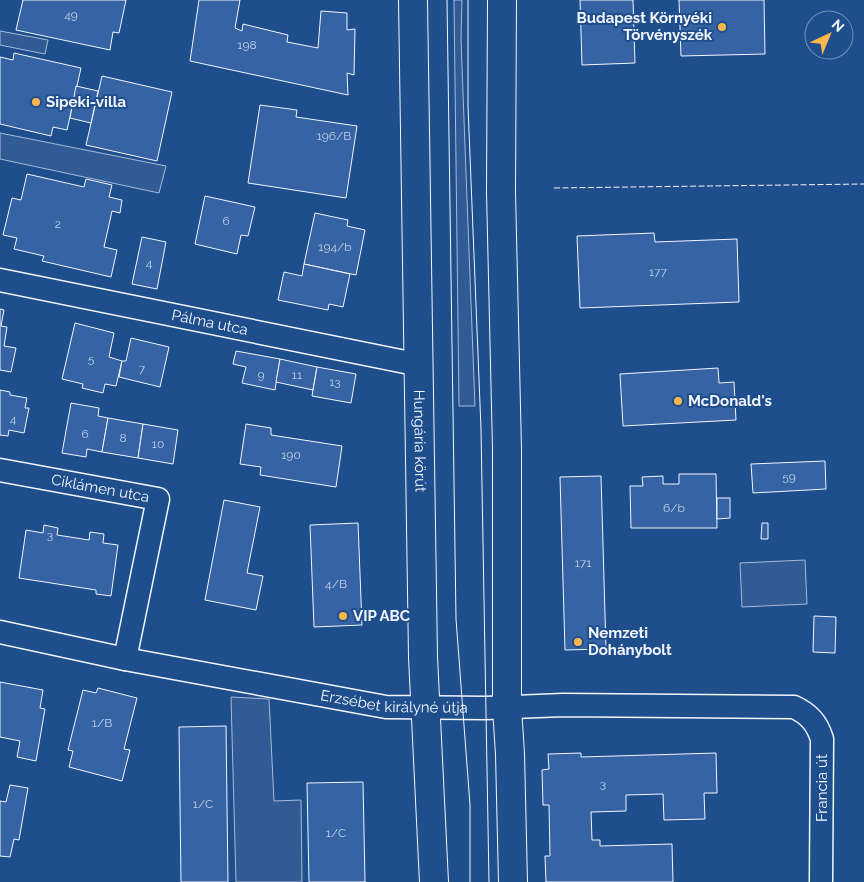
<svg xmlns="http://www.w3.org/2000/svg" width="864" height="882" font-family="Raleway,sans-serif">
<rect width="100%" height="100%" fill="#1f4e8c"/>
<!-- built -->
<g fill="#305b95" stroke="#a8bbd7">
<path d="M454 0H462L461 39 466 173 475 406H459Z"/>
<path d="M0 31 48 40 45 54 0 45Z"/>
<path d="M0 133 166 166 159 193 0 159Z"/>
<path d="M805 560 807 604 742 607 740 563Z"/>
<path d="M231 697 269 699 274 801 301 800 302 882H236Z"/>
</g>
<!-- building -->
<g fill="#3563a3" stroke="#f2f6ff">
<path d="M23 0H126L119 33 113 32 110 50 16 30Z"/>
<path d="M199 0H240L235 28 242 31 243 24 288 35 287 42 318 48 321 11 347 13V30L355 29 354 75 347 73 348 95 190 61Z"/>
<path d="M580 0H633L635 63 582 65Z"/>
<path d="M679 0H764L765 54 681 56Z"/>
<path d="M14 53 81 68 67 130 53 127 51 136 0 124V57L13 60Z"/>
<path d="M102 76 172 92 157 161 86 145Z"/>
<path d="M76 86 98 91 91 123 70 118Z"/>
<path d="M260 105 297 110 296 117 357 126 346 198 248 183Z"/>
<path d="M27 174 84 187 86 179 112 185 109 197 122 200 120 213 112 211 104 247 117 250 111 277 42 261 44 256 14 249 17 238 3 235 12 198 21 200Z"/>
<path d="M205 196 255 207 248 236 241 235 237 254 195 244Z"/>
<path d="M315 213 348 220 347 226 365 230 356 275 304 264Z"/>
<path d="M654 233 655 242 737 239 739 302 580 308 577 236Z"/>
<path d="M142 237 166 242 157 289 132 284Z"/>
<path d="M304 264 350 274 343 307 329 304 328 310 278 300 284 272 302 276Z"/>
<path d="M0 309 4 310 1 326 7 327 4 346 16 348 11 372 0 370Z"/>
<path d="M75 323 114 333 109 357 122 361 116 386 105 384 103 393 82 388 83 384 62 379Z"/>
<path d="M131 338 169 347 160 387 119 377 122 361H126Z"/>
<path d="M236 351 280 359 275 390 242 383 246 367 233 364Z"/>
<path d="M280 359 317 367 313 390 276 382Z"/>
<path d="M317 367 356 374 351 403 312 396Z"/>
<path d="M718 368 719 383 734 382 736 420 623 426 620 374Z"/>
<path d="M0 390 10 392V395L27 398 25 408H29L24 433 9 430 8 436 0 435Z"/>
<path d="M71 403 99 408 98 416 108 418 102 452 87 449 86 457 62 453Z"/>
<path d="M108 418 143 424 138 458 102 452Z"/>
<path d="M143 424 178 430 173 464 138 458Z"/>
<path d="M246 424 271 428V435L342 446 336 487 260 475 261 467 240 464Z"/>
<path d="M825 461 826 489 753 493 751 464Z"/>
<path d="M679 474H716L717 528H631L630 486H643L642 477 663 476V484H679Z"/>
<path d="M601 476 606 649 565 650 560 477Z"/>
<path d="M717 498H730V518L717 519Z"/>
<path d="M224 500 260 507 247 573 263 576 256 610 205 600Z"/>
<path d="M358 523 362 625 314 627 310 525Z"/>
<path d="M762 523H768V539H761Z"/>
<path d="M44 525 58 528 57 535 89 540 90 532 104 534 103 543 118 545 111 596 96 594V590L19 578 26 530 43 533Z"/>
<path d="M814 616 836 617 835 653 813 652Z"/>
<path d="M0 682 43 690 40 708 45 709 36 761 17 757 20 741 0 737Z"/>
<path d="M98 688 137 698 124 749 130 750 122 781 69 767 73 751 68 750 83 690 96 693Z"/>
<path d="M226 726 228 882H181L179 727Z"/>
<path d="M581 753V757L716 753 717 793H704L705 819 664 820 663 794 626 795V811L591 812 592 840H600V846L672 844 673 882H546L545 856H550L549 805H543L542 770 549 769 548 754Z"/>
<path d="M363 782 365 882H309L307 783Z"/>
<path d="M10 785 28 788 19 840 14 839 10 857 0 856V801L6 802Z"/>
</g>
<g fill="none" stroke-linecap="round" stroke-linejoin="round">
<defs>
<g id="minor">
<path id="s1" d="M0 280 420 365"/>
<path id="s2" d="M0 470 158 499 125 659"/>
<path id="s3" d="M0 632 125 659 386 707 486 708 563 705 794 707C809 714 817 723 822 739L821 882"/>
</g>
<g id="primary">
<path id="s4" d="M413 0 423 657 434 882"/>
<path d="M502 0 501 192 507 450V708L510 754 513 882"/>
</g>
</defs>
<!-- minor casing -->
<use href="#minor" stroke="#f2f6ff" stroke-width="25"/>
<!-- primary casing -->
<use href="#primary" stroke="#f2f6ff" stroke-width="30"/>
<!-- minor -->
<use href="#minor" stroke="#1f4e8c" stroke-width="22"/>
<!-- primary -->
<use href="#primary" stroke="#1f4e8c" stroke-width="28"/>
<!-- tram -->
<g stroke="#f2f6ff" stroke-width="1">
<path d="M447 0 456 619 470 805V882"/>
<path d="M468 0V106L481 429 489 882"/>
</g>
<!-- fence -->
<path stroke="#f2f6ff" stroke-width="1" stroke-dasharray="6 2.5" stroke-linecap="butt" d="M554 188 864 184"/>
</g>
<!-- markers -->
<g fill="#ffb74d" stroke="#1f4e8c" stroke-width="2">
<circle cx="722" cy="27" r="5"/>
<circle cx="36" cy="102" r="5"/>
<circle cx="678" cy="401" r="5"/>
<circle cx="343" cy="616" r="5"/>
<circle cx="578" cy="642" r="5"/>
</g>
<g text-anchor="middle" stroke-width="4" stroke-linejoin="round" paint-order="stroke">
<!-- number labels -->
<g font-size="12" fill="#c3d1e8">
<text x="71" y="19">49</text>
<text x="247" y="49">198</text>
<text x="334" y="140">196/B</text>
<text x="226" y="225">6</text>
<text x="58" y="228">2</text>
<text x="335" y="251">194/b</text>
<text x="149" y="267">4</text>
<text x="658" y="276">177</text>
<text x="91" y="363">5</text>
<text x="142" y="373">7</text>
<text x="261" y="379">9</text>
<text x="297" y="379">11</text>
<text x="335" y="386">13</text>
<text x="13" y="423">4</text>
<text x="85" y="438">6</text>
<text x="123" y="442">8</text>
<text x="158" y="448">10</text>
<text x="291" y="459">190</text>
<text x="789" y="481">59</text>
<text x="674" y="512">6/b</text>
<text x="50" y="539">3</text>
<text x="583" y="567">171</text>
<text x="336" y="588">4/B</text>
<text x="102" y="727">1/B</text>
<text x="603" y="788">3</text>
<text x="203" y="808">1/C</text>
<text x="336" y="837">1/C</text>
</g>
<!-- poi labels -->
<g font-size="15" font-weight="bold" fill="#f2f6ff" stroke="#1f4e8c" text-anchor="start">
<text x="712" y="23" text-anchor="end">Budapest Környéki<tspan x="712" dy="17">Törvényszék</tspan></text>
<text x="46" y="107">Sipeki-villa</text>
<text x="688" y="406">McDonald's</text>
<text x="353" y="621">VIP ABC</text>
<text x="588" y="638">Nemzeti<tspan x="588" dy="17">Dohánybolt</tspan></text>
</g>
<!-- street labels -->
<g font-size="15" fill="#f2f6ff" stroke="#1f4e8c">
<text dy="5" stroke="none"><textPath href="#s1" startOffset="214">Pálma utca</textPath></text>
<text dy="5" stroke="none"><textPath href="#s4" startOffset="441">Hungária körút</textPath></text>
<text dy="5" stroke="none"><textPath href="#s2" startOffset="102">Ciklámen utca</textPath></text>
<text dy="5" stroke="none"><textPath href="#s3" startOffset="401">Erzsébet királyné útja</textPath></text>
<text transform="translate(822 788) rotate(-90)" y="5">Francia út</text>
</g>
</g>
<!-- north arrow -->
<g transform="translate(829 35) rotate(44)"><circle r="24" fill="#1f4e8c" stroke="#7391ba"/>
<path d="M0-4L9 19L0 12L-9 19Z" fill="#ffb74d"/>
<text y="-8" font-size="14" font-weight="bold" text-anchor="middle" fill="#f2f6ff">N</text>
</g>
</svg>
